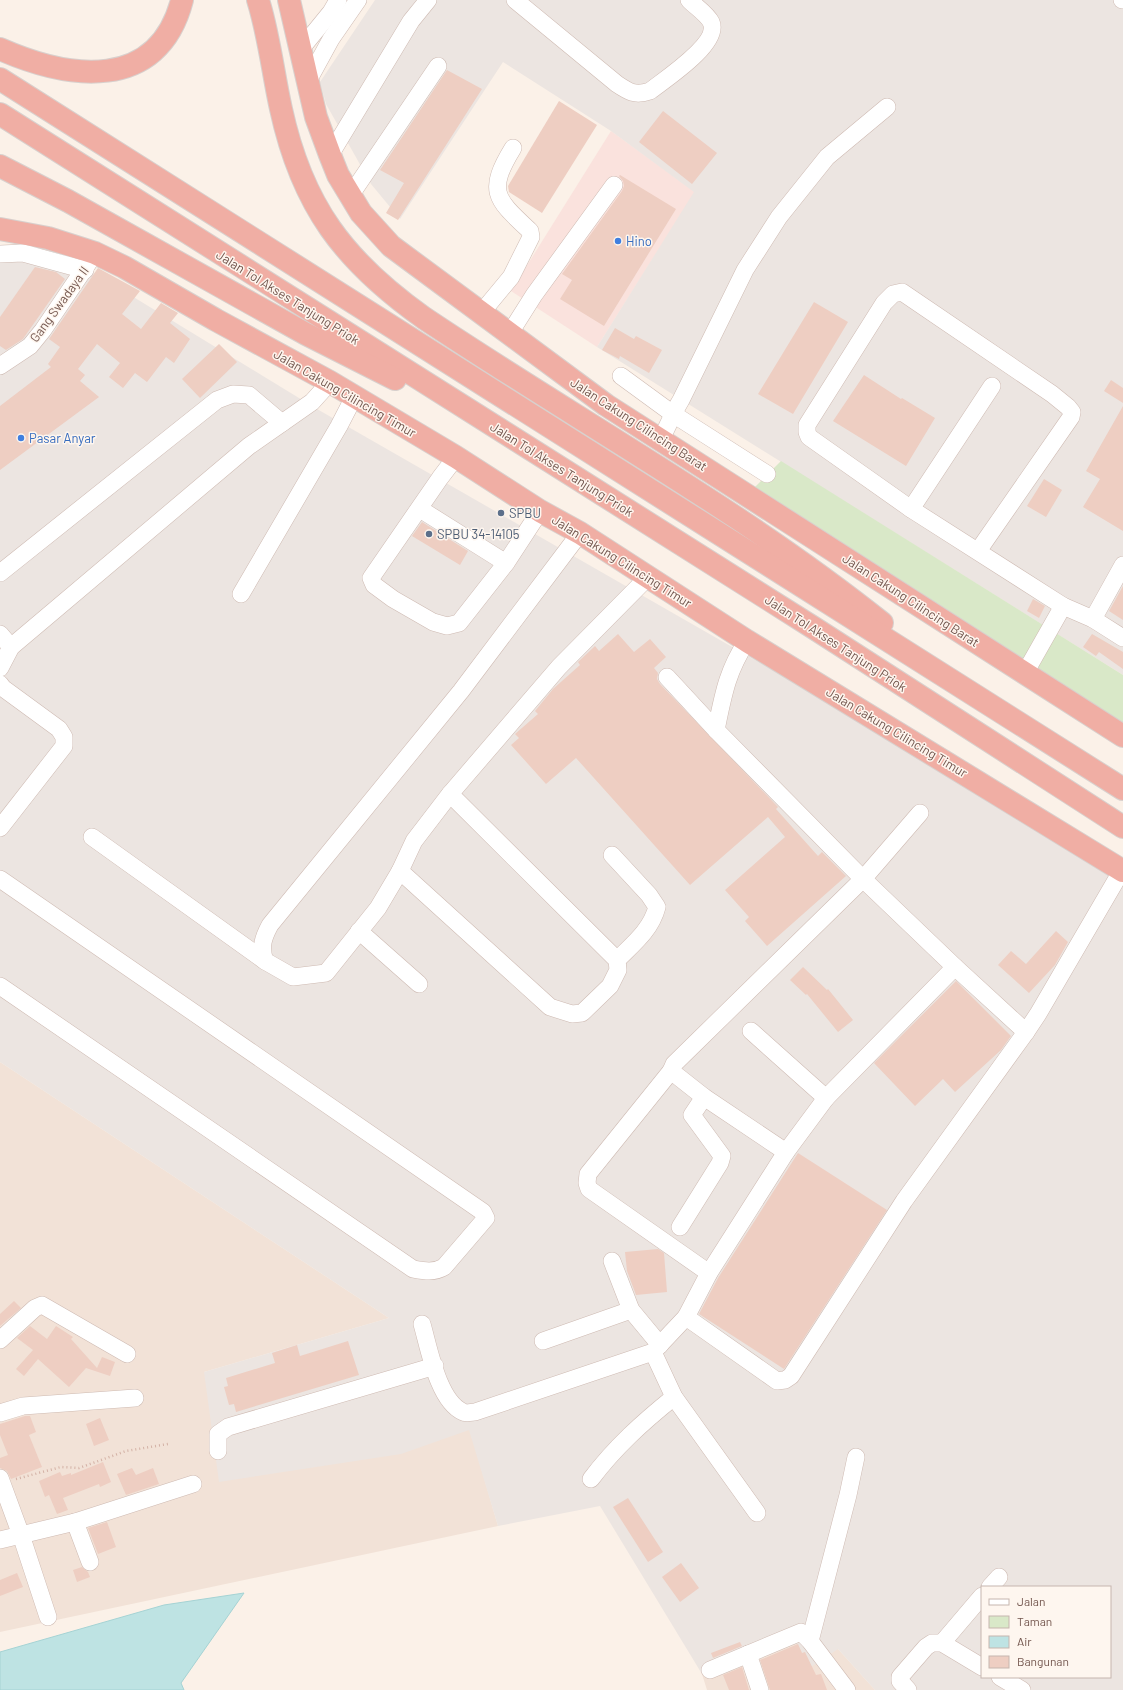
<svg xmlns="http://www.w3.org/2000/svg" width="1123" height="1690" font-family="Barlow,sans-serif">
<rect width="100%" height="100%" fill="#fbf1e8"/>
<!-- residential -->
<g fill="#f2e2d7">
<path d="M0 1062 389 1318 204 1372 470 1430 498 1526 0 1632Z"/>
<path d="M790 1633 838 1649 875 1690H707L702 1674 747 1661Z"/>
</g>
<!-- commercial -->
<path fill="#fae2dd" d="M611 131 695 192 597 347 511 291Z"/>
<!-- industrial -->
<g fill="#ece5e1" fill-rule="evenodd">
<path d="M375 0H1123V675L597 347 694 192 611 131 503 62 400 219 371 184 326 104 320 82Z"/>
<path d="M0 249 81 265 317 409 1123 871V1690H875L838 1649 811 1667 790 1633 747 1661 702 1674 600 1506 498 1526 469 1430 401 1454 219 1482 204 1372 389 1318 0 1062ZM982 1587H1110V1677H982Z"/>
</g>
<!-- green -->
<path fill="#d9e8c8" d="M781 461 1123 675V736L747 495Z"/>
<!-- water -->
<path fill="#bee3e3" stroke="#a5d3d4" d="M244 1593 181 1683 184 1690H0V1652L164 1605Z"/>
<!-- building -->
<g fill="#eecec2">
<path d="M447 70 482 89 398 220 386 213 404 183 380 170Z"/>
<path d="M559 101 597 125 542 213 509 192 508 186Z"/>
<path d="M663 111 717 153 692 184 639 142Z"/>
<path d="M620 175 676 209 604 326 560 299 572 280 562 274 622 191 624 186 623 181 619 176Z"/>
<path d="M35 267 56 272 65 279 23 339 6 350 0 346V317Z"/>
<path d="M98 268 140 291 122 314 141 329 161 303 178 313 170 323 190 339 174 363 166 357 147 382 135 373 123 388 109 377 120 363 97 344 78 369 85 375 80 381 99 397 0 470V406L51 367 48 364 60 347 49 339Z"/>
<path d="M814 302 848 322 793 414 758 394Z"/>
<path d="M615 328 634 339 636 336 662 350 649 373 620 356 619 359 602 350Z"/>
<path d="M219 344 237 362 200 398 182 379Z"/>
<path d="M864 375 901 399 902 398 935 418 906 466 833 421Z"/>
<path d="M1111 380 1123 388V403L1104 391Z"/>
<path d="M1123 406V531L1083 507 1100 479 1086 471Z"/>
<path d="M1044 479 1062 490 1046 517 1027 506Z"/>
<path d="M422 522 468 551 460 565 412 536Z"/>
<path d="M1123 586V620L1109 611Z"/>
<path d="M1033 599 1045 606 1039 618 1027 611Z"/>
<path d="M618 634 634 652 650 639 666 657 654 668 658 673 657 679 660 684 778 807 776 809 818 856 822 852 846 876 767 946 745 921 749 917 725 890 785 837 768 817 690 885 576 758 546 784 511 745 519 738 515 734 538 714 535 711 553 689 580 665 578 662 595 646 599 651Z"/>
<path d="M1092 634 1123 652V669L1099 652 1096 656 1083 647Z"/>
<path d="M1056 931 1068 942 1055 965 1029 993 998 965 1011 951 1026 964Z"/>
<path d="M803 967 827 990 828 989 853 1020 838 1032 807 994 806 995 790 980Z"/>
<path d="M956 981 1011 1036 1001 1050 955 1092 943 1079 915 1106 874 1063Z"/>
<path d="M798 1153 887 1210 784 1369 699 1314 718 1278Z"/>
<path d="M658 1249 664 1253 667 1292 636 1295 627 1271 625 1252Z"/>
<path d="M14 1301 21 1308 0 1326V1314Z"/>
<path d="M30 1326 47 1339 56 1326 73 1337 71 1339 97 1368 102 1357 115 1362 110 1376 86 1368 69 1387 38 1359 24 1376 16 1369 33 1350 17 1338Z"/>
<path d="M348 1341 359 1375 236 1412 234 1404 229 1405 224 1387 228 1386 226 1378 275 1363 272 1353 297 1345 300 1356Z"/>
<path d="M25 1416H30L36 1432 29 1435 42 1467 11 1479 7 1471 0 1468V1458L8 1455 0 1435V1424Z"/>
<path d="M100 1418 109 1440 94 1446 86 1424Z"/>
<path d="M103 1462 111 1482 100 1487 99 1484 63 1498 68 1510 57 1514 49 1495 45 1497 39 1481 60 1472 62 1476 71 1473V1475Z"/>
<path d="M132 1468 136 1475 153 1468 159 1484 126 1495 117 1474Z"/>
<path d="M628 1498 663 1552 648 1562 613 1507Z"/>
<path d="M107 1522 116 1547 98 1554 88 1528Z"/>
<path d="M681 1563 699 1588 680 1602 662 1577Z"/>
<path d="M82 1567 88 1572 90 1577 77 1582 73 1570Z"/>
<path d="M17 1573 23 1587 0 1596V1580Z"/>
<path d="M740 1642 742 1646 713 1658 711 1653Z"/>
<path d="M798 1644 802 1653 805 1652 816 1675 821 1674 827 1690H770L760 1660Z"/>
<path d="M742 1667 749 1690H729L723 1675Z"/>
</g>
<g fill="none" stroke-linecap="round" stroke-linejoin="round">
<defs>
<g id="minor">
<path d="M515 0 617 84C629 92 635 96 650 91 664 80 721 43 711 22 707 14 696 7 689 0"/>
<path d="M1122 0H1123"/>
<path d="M300 50 331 12 338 0"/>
<path d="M308 81 331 39 358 0"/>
<path d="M330 155 411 21 428 0"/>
<path d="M350 196 438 66"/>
<path d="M0 254 23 253 85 270"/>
<path d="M482 312 511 277 531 237 530 231C496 199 486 192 513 148"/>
<path d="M510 333 534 295 614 185"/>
<path d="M0 366 30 346 43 330 95 253"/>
<path d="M621 376 673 414 767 474"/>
<path d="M661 439C668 426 673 413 681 400L745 270 779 217 827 157 887 107"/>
<path d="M456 457 440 478 371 578 374 585 393 599 433 622 447 626 459 623 506 563 540 511"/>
<path d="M420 509 506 563"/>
<path d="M911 509 992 386"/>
<path d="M978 551 1071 417 1072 412 1068 407 1052 394 902 292 893 294 884 303 807 425V432L809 437 911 509 1063 606 1093 619 1123 638"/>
<path d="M0 573 217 400 233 394 249 395 282 423"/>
<path d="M241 594 339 426 354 397"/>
<path d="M1093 619 1123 565"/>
<path d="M0 634 11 647"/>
<path d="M747 641C727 671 723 696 716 730L863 879 955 967 1026 1032 1038 1014 1122 870"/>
<path d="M0 668 11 647 249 446 312 402 330 382"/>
<path d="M1025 673 1063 606"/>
<path d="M667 677 716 730"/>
<path d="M0 684 3 688 59 729 64 737V746L0 828"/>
<path d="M450 794 414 841 400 871 378 908 326 973 293 977 265 961C260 947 263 938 270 925L461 691 580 533"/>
<path d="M92 837 265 961"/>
<path d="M612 855 649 895 657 907C651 930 633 944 617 960"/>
<path d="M400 871 550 1007 572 1014 582 1013 610 986 618 970 617 960 450 794 559 667 648 577"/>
<path d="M0 879 483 1212 486 1218 444 1267C434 1273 424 1271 413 1269L0 986"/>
<path d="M359 931 419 984"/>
<path d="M751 1031 826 1098"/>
<path d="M671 1071 588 1174 587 1183 589 1189 709 1273"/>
<path d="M786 1152 704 1097 671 1071 674 1064 863 879 920 813"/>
<path d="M680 1227 720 1163 722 1156 692 1115 704 1097"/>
<path d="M612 1261 631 1310 660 1345"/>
<path d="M686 1317 777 1381 785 1380 791 1376 904 1201 1026 1032"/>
<path d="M422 1324C429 1348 438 1401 463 1412 466 1414 472 1412 475 1412L653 1352 686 1317 709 1273 786 1152 826 1098 955 967"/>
<path d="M0 1340 35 1308 42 1305 127 1354"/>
<path d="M543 1341 631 1310"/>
<path d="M653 1352 674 1397 757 1513"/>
<path d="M0 1413 23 1406 135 1398"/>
<path d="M218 1451V1434L228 1427 435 1366"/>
<path d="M0 1478 21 1535 48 1617"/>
<path d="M591 1479C615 1447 643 1422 674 1397"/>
<path d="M75 1522 90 1562"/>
<path d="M0 1540 75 1522 193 1484"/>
<path d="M990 1587 999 1577"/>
<path d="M810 1641 848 1495 856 1457"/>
<path d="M942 1643 982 1596"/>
<path d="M748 1654 760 1690"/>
<path d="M710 1670 801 1632 810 1641 847 1690"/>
<path d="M1000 1677 1022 1690"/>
<path d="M908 1690 900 1681V1677L926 1647 932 1643H942L982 1667"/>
</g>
<g id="highway">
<path d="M258 0C269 35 273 73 281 109 302 206 344 261 424 318 576 420 738 508 882 623"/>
<path d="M289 0 316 117 330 155 338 175 361 213 391 246 606 405 1123 736"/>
<path d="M0 49C68 79 158 93 182 0"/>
<path d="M0 79 1123 789"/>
<path d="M0 114 814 628 1123 827"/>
<path d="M0 166 68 201 306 334 395 379"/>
<path d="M0 229 48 238 95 253 124 267 216 320 330 382 456 457 540 511 580 533 747 641 1123 871"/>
</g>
</defs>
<!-- minor casing -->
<use href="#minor" stroke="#cebab2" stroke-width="18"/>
<!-- highway casing -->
<use href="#highway" stroke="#d8d0cd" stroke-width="24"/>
<!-- path -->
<path stroke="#d3b1a5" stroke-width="2.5" stroke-dasharray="1 3" stroke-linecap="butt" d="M16 1479 61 1467 79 1468 126 1451 168 1444"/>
<!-- minor -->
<use href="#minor" stroke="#fff" stroke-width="17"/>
<!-- highway -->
<use href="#highway" stroke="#f0aea4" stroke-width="22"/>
</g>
<!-- markers -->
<g fill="#3f7fe0" stroke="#fef6ef" stroke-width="1.5">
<circle cx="618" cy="241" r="4"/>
<circle cx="21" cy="438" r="4"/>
</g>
<g fill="#5c6f8a" stroke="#fef6ef" stroke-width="1.5">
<circle cx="501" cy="513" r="4"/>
<circle cx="429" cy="534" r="4"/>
</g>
<g text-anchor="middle" stroke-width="3" stroke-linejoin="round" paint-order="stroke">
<!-- shop labels -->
<g font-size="13" fill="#366cbe" stroke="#fef6ef" text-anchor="start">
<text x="626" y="246">Hino</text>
<text x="29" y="443">Pasar Anyar</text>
</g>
<!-- street labels -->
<g font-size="13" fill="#73564e" stroke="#fef6ef">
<text transform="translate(288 297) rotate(32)" y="5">Jalan Tol Akses Tanjung Priok</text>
<text transform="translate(59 304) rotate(-54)" y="5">Gang Swadaya II</text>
<text transform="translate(345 393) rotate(30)" y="5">Jalan Cakung Cilincing Timur</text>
<text transform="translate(639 424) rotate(33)" y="5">Jalan Cakung Cilincing Barat</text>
<text transform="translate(562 469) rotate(32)" y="5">Jalan Tol Akses Tanjung Priok</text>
<text transform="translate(622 561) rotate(32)" y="5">Jalan Cakung Cilincing Timur</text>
<text transform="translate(911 600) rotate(33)" y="5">Jalan Cakung Cilincing Barat</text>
<text transform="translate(836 643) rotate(33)" y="5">Jalan Tol Akses Tanjung Priok</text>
<text transform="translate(897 732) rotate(31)" y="5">Jalan Cakung Cilincing Timur</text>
</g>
<!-- service labels -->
<g font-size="13" fill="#4e5e75" stroke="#fef6ef" text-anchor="start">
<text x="509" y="518">SPBU</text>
<text x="437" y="539">SPBU 34-14105</text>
</g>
</g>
<!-- legend -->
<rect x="981" y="1586" width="130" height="92" fill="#fef6ef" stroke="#c6b6af"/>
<rect x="989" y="1599" width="20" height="6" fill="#ffffff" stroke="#c6b6af"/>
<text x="1017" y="1606" font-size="12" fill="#73564e">Jalan</text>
<rect x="989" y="1616" width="20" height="12" fill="#d9e8c8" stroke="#c6b6af"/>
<text x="1017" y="1626" font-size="12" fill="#73564e">Taman</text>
<rect x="989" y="1636" width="20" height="12" fill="#bee3e3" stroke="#c6b6af"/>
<text x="1017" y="1646" font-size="12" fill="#73564e">Air</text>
<rect x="989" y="1656" width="20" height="12" fill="#eecec2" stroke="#c6b6af"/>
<text x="1017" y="1666" font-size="12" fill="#73564e">Bangunan</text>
</svg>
